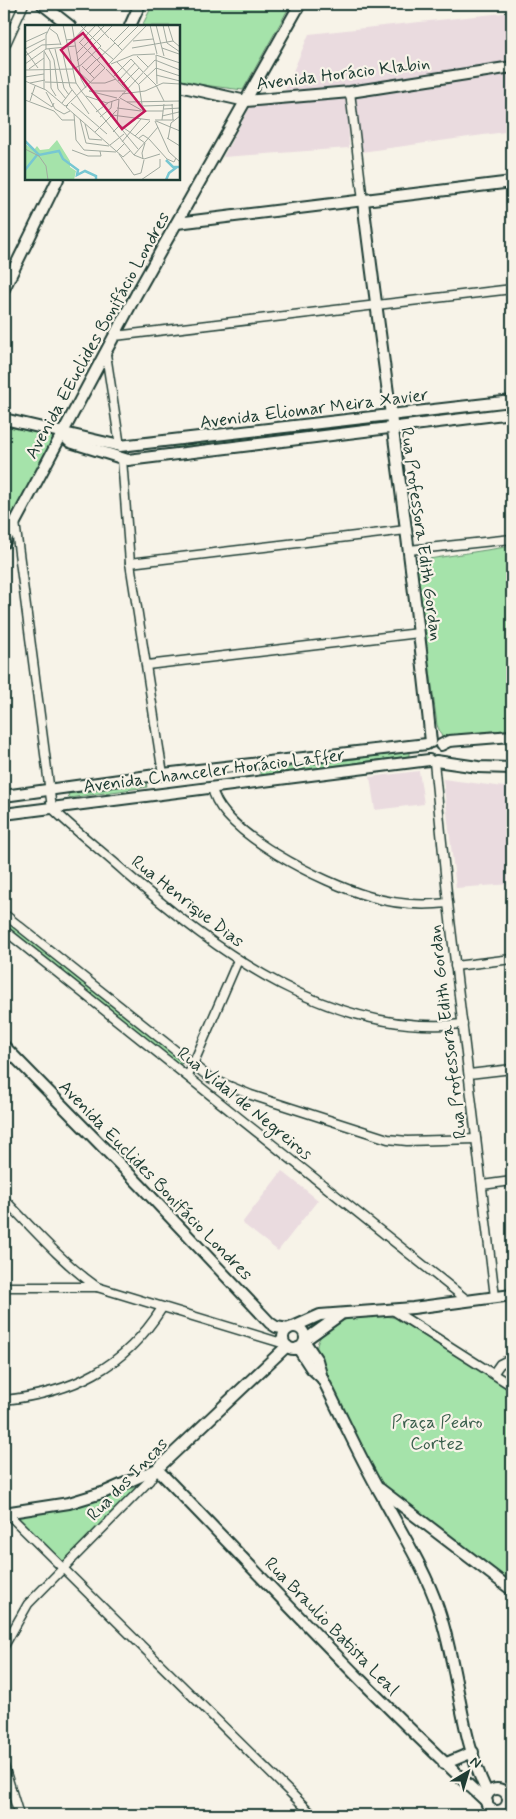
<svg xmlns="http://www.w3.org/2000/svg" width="516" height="1819" font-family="Mynerve,sans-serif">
<rect width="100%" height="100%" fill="#f7f3e8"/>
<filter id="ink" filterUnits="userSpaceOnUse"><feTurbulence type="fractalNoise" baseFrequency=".02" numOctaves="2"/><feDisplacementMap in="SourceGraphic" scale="10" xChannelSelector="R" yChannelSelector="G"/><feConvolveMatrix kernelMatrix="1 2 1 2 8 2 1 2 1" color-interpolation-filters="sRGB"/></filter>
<g filter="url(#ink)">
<!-- built -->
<g fill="#eadbdf">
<path d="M512 12V64L349 88 285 90 309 34Z"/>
<path d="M512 72V131L361 152 352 93Z"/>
<path d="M348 94 349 148 223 157 252 103Z"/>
<path d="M419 771 424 804 375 810 370 777Z"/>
<path d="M443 779 512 788V884L456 888Z"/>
<path d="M282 1171 318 1200 278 1251 242 1223Z"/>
</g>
<!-- green -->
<g fill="#a5e3aa" stroke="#62906f">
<path d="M153 4H291L243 90 179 82V26H142Z"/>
<path d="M370 422V425L173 449 172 446Z"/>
<path d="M4 426 57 437 4 533Z"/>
<path d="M512 546V729L442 737 437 725 416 561Z"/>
<path d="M409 752V756L260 775V771Z"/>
<path d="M146 783 147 787 69 798 68 794Z"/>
<path d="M4 916 181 1059 182 1064H177L4 928Z"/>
<path d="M363 1315 387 1316 395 1318 512 1391V1587L381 1485 342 1413 316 1354C316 1327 341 1320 363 1315Z"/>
<path d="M142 1485 61 1565 16 1516 89 1502Z"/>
</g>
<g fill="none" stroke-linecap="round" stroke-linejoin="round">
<defs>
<g id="street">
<path d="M4 48 24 4"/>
<path d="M350 92 363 201"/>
<path d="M115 336 512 289"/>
<path d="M106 354 120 446"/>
<path d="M122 459 130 563 163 774"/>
<path d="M15 522 52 808C75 831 102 851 126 873 221 955 331 1037 463 1024"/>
<path d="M409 550 512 539"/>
<path d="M130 563 406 530"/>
<path d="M147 665 419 633"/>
<path d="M434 762 448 903 495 1297"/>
<path d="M212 787C219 833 326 884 368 896 393 904 422 906 448 903"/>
<path d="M4 914 210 1078 251 1095 388 1139 407 1141 476 1139"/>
<path d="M4 930 467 1300"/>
<path d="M455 966 512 959"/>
<path d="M469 1074 512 1069"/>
<path d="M188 1076 238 960"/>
<path d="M482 1185 512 1181"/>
<path d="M4 1199C34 1230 62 1262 97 1287L285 1344"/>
<path d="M4 1287H97"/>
<path d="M391 1309 512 1386"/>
<path d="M493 1374 500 1364 512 1358"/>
<path d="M4 1400C72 1393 124 1368 162 1308"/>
<path d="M7 1513 313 1815"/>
<path d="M4 1646 28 1604 149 1481 157 1469"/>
<path d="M4 1766 19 1815"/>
<path d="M506 1793 512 1784"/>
<path d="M508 1803 512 1806"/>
</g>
<g id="secondary">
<path d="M42 4 70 26"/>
<path d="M130 26 140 4"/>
<path d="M179 86 246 101 350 92 512 67"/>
<path d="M363 201C385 381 413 561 431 742"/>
<path d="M177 223 512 182"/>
<path d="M4 289 58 179"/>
<path d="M4 419 120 446 512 401"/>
<path d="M62 434 70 442 128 460 512 413"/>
<path d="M4 543 137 293 300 4"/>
<path d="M441 745 449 741 512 736"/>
<path d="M436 761 478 767 512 768"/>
<path d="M4 796 163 774 427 744"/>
<path d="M4 814 429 760"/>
<path d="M4 1046 141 1186 270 1323 276 1327 288 1329"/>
<path d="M293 1327 320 1315 413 1308 512 1295"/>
<circle cx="294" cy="1338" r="11"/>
<path d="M305 1340 340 1315"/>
<path d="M305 1342 317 1360 322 1378C342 1417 360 1458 382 1496 401 1532 425 1569 438 1608 459 1668 459 1737 488 1794"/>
<path d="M298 1348 311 1368 322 1378"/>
<path d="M157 1469C266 1581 372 1697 487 1802"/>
<path d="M380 1489 512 1590"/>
<path d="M4 1513 69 1503 105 1492 157 1469 287 1346"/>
<path d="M444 1764 473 1752"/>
<circle cx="497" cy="1800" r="11"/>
</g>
</defs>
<!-- street casing -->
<use href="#street" stroke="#1f3d34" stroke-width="11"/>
<!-- secondary casing -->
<use href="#secondary" stroke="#1f3d34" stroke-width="14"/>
<!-- street -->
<use href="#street" stroke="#f7f3e8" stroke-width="8"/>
<!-- secondary -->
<use href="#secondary" stroke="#f7f3e8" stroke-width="10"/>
</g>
</g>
<g text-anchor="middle" stroke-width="4.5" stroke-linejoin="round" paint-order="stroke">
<!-- street labels -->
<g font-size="18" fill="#1f3d34" stroke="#f7f3e8">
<text transform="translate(343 73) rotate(-7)" y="6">Avenida Horácio Klabin</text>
<text transform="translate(97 335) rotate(-61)" y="6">Avenida EEuclides Bonifácio Londres</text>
<text transform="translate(314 408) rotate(-7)" y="6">Avenida Eliomar Meira Xavier</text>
<text transform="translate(422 534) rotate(82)" y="6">Rua Professora Edith Gordan</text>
<text transform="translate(214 770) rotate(-7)" y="6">Avenida Chanceler Horácio Laffer</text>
<text transform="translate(188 901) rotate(38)" y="6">Rua Henrique Dias</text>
<text transform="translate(447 1032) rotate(-97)" y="6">Rua Professora Edith Gordan</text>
<text transform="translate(245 1103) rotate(39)" y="6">Rua Vidal de Negreiros</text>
<text transform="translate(156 1180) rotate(46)" y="6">Avenida Euclides Bonifácio Londres</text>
<text transform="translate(127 1479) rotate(-46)" y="6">Rua dos Incas</text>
<text transform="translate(332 1626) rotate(46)" y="6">Rua Braulio Batista Leal</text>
</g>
<!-- park labels -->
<g font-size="18" fill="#3a5e4c" stroke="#f7f3e8">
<text x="437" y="1428">Praça Pedro<tspan x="437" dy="21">Cortez</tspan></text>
</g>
</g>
<!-- overview -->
<g transform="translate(25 25)">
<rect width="155" height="155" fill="#f7f3e8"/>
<path d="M32 115 45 136V142L51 146 49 155H0V119L9 125 12 121 15 125 24 124Z" fill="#a5e3aa"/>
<path fill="none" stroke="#77c7d2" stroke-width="2.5" d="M0 116 14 130 34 126 38 134 53 145 52 150 60 146 71 151V155M141 135 148 142H155M0 145 12 130M141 155 144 148 152 142"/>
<path fill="none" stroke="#a1aaa0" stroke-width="1" d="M38 0 51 58 57 67M47 0 56 54 61 63M55 0 76 21M72 0 84 13M125 0 132 29M131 0 139 31M138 0 142 18 155 27M143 0 148 16 155 22M24 3 32 9 36 20M85 13 97 25M41 15 49 14 62 0M108 16 128 14M0 17 22 7M54 17 80 43M55 17 71 0M88 17 105 0M93 21 114 0M75 23 88 34M107 23 148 16M137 23 154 29M0 24 20 14M21 24V10L26 0M24 24 29 35 33 64 41 74M30 24 39 63 44 70M37 24 45 62 52 71M0 25 13 43M19 26 25 36 26 63 31 71M19 27V64M51 29 80 0M131 30 132 59M131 30 155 38M0 31 17 20 36 19M112 31 123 42M106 34 118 47M72 35 90 18M130 35 155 45M52 36 87 1M92 37 114 60M0 39 21 24 50 21M84 39 122 0M86 39 108 30 130 29M57 41 69 53M131 43 155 51M4 44 19 33M81 44 101 65M0 45 48 44 56 40 76 21M61 45 72 34M55 48 66 58H80L91 54M119 48 131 60 139 76M65 49 76 38M131 50 155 56M0 52 19 49M88 52 106 34M0 56 21 65 40 81 43 80 41 82M93 56 110 38M20 57 51 58M5 58 20 55M114 59 131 43M97 60 114 43M114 60 118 86M64 66H100M64 66 92 73M21 67 30 84 39 89 45 86M57 67 109 130 119 134 135 129M6 68 27 82 29 78M97 69 120 66 138 58 155 59M52 71 64 89M61 71 82 78 94 74M94 73 130 35M95 73 118 86M94 74 92 98 120 118 117 128 118 134M0 75 29 86 37 95H49M5 76 10 61M102 77 155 76M37 78 47 65M46 78 82 109M147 79 148 95M42 80 80 43M118 81 148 80M41 82 98 132 105 126M92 83 116 86M139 84 155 83M119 86H138M71 87 83 78M49 89 51 115 59 125 91 127 99 119M87 90 125 95M137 91 154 87M75 92 86 83 87 76M55 94 61 118 84 121M130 95H149M137 95 139 79M130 96 144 127 155 137M131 96 155 106M60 99 64 114 77 115M70 107 92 85M88 107 94 101 113 124M110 111 125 96M114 113 118 110 124 114 142 134 149 137 151 133M142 113 155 121M143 114 146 98 155 91M97 117 116 94M85 120 99 109M0 124 14 131 21 141 23 155M47 125 63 131H76L75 126M94 129 109 150 116 148 119 135M109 130 133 102M116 155 135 142V134"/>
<path fill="#c2185b" fill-opacity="0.15" stroke="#c2185b" stroke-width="2.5" d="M58 8 120 86 97 104 36 25Z"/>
<rect width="155" height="155" fill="none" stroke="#1f3d34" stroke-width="2.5"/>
</g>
<!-- margin -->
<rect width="516" height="1819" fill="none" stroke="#f7f3e8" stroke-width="20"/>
<rect x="10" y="10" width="496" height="1799" fill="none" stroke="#1f3d34" stroke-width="2" filter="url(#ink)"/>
<!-- north arrow -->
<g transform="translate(468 1772) rotate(38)" stroke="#f7f3e8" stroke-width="4" paint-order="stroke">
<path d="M0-4L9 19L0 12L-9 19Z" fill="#1f3d34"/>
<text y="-8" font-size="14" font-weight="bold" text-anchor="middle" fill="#1f3d34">N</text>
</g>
</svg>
